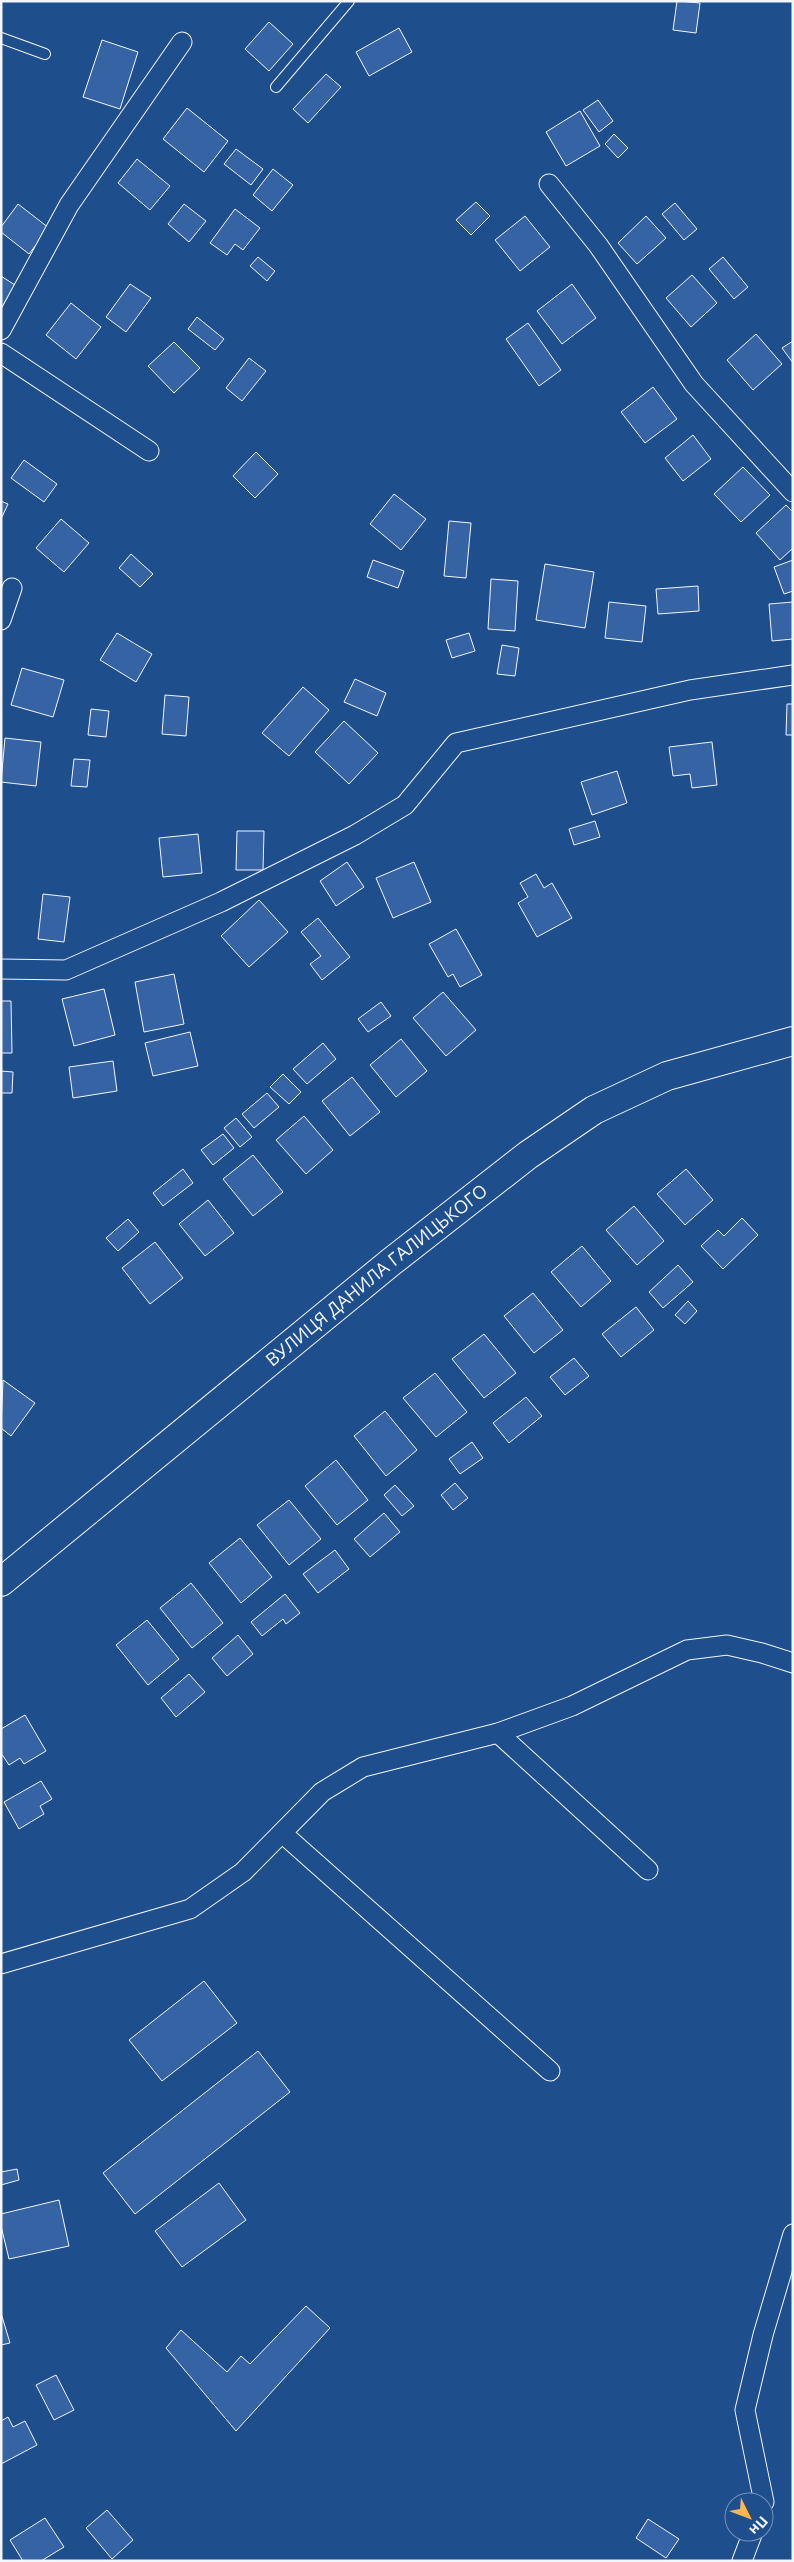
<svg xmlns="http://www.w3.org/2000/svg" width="794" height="2562" font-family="'Open Sans',sans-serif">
<rect width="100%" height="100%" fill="#1f4e8c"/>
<!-- building -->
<g fill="#3563a3" stroke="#f2f6ff">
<path d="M677 1 700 3 696 33 673 30Z"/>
<path d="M269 22 293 44 269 71 245 49Z"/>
<path d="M399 28 412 52 369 76 356 52Z"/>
<path d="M102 40 138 52 120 109 83 97Z"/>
<path d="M326 74 341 87 308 123 293 109Z"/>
<path d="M598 100 613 121 599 132 583 110Z"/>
<path d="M187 108 228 141 204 172 163 139Z"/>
<path d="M580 111 600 146 566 166 546 132Z"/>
<path d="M614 134 628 148 618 158 605 144Z"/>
<path d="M236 149 263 169 251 185 224 164Z"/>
<path d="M137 159 170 186 150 210 118 183Z"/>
<path d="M273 169 293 185 272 211 253 195Z"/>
<path d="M476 202 490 216 471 235 456 220Z"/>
<path d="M675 203 697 229 684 240 662 214Z"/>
<path d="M18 204 49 228 29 254 1 232V227Z"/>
<path d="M184 204 206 221 189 242 168 224Z"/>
<path d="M235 209 260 228 243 250 235 244 227 255 210 243Z"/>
<path d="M525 216 550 247 520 271 495 240Z"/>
<path d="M646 216 666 238 637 264 618 243Z"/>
<path d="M258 257 275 271 267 281 250 266Z"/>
<path d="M723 257 748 287 734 299 709 269Z"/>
<path d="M692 275 717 303 691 327 666 298Z"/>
<path d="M1 276 18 287 1 312Z"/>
<path d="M130 284 151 298 126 332 106 317Z"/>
<path d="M572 284 596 318 562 344 537 311Z"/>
<path d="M71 303 101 327 76 359 46 335Z"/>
<path d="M197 317 224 339 215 350 188 329Z"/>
<path d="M528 323 561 370 539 386 506 339Z"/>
<path d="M756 334 782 364 753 390 727 360Z"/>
<path d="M793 341V363L782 348Z"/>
<path d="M174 342 200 368 174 393 148 366Z"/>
<path d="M249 358 266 371 242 401 226 388Z"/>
<path d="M653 387 677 419 645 443 621 412Z"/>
<path d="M693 435 711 459 683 481 665 458Z"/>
<path d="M256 452 278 474 255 498 233 476Z"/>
<path d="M24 460 57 484 44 502 11 478Z"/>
<path d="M743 467 770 495 741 522 714 494Z"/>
<path d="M394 494 426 519 401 550 370 524Z"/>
<path d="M1 501 8 504 1 519Z"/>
<path d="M786 505 793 512V548L780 560 756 533Z"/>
<path d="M61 519 89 543 64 572 36 548Z"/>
<path d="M449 521 471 523 466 578 444 576Z"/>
<path d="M131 554 153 574 140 587 119 568Z"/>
<path d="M373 560 404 571 398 588 367 577Z"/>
<path d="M793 560V591L784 594 774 567Z"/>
<path d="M545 564 594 572 585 628 536 620Z"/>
<path d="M491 579 518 581 515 631 488 629Z"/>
<path d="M698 586 699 611 658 614 656 589Z"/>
<path d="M609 602 646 606 642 642 605 638Z"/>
<path d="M793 602V639L772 641 769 604Z"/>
<path d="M117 633 152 654 136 682 100 660Z"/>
<path d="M469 633 475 651 452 658 446 640Z"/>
<path d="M502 645 519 648 515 676 497 674Z"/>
<path d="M22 668 64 680 53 717 11 705Z"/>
<path d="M355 679 386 693 377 716 344 702Z"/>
<path d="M303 687 329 710 289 756 262 733Z"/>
<path d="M165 695 189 697 186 736 162 734Z"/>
<path d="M787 704H793V735H786Z"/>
<path d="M91 709 109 711 106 737 88 735Z"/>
<path d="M344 721 378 753 349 784 315 752Z"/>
<path d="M5 738 41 742 36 786 1 782Z"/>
<path d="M712 742 717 785 692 788 690 774 673 776 669 747Z"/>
<path d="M74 759 90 760 87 787 71 786Z"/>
<path d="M617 771 627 803 592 815 581 782Z"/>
<path d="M595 821 600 837 574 845 569 829Z"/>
<path d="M237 831H264L263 870H236Z"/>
<path d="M198 834 202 873 163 877 159 838Z"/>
<path d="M347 862 364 887 336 906 320 881Z"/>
<path d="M414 862 431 902 393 918 376 878Z"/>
<path d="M536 874 544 888 552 883 572 918 537 937 518 903 528 897 520 883Z"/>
<path d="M43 894 70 897 64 942 38 939Z"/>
<path d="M259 900 288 932 249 967 221 936Z"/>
<path d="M318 918 350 957 322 980 310 964 321 956 301 932Z"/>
<path d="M456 929 482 975 460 987 453 974 448 977 429 944Z"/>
<path d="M174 974 184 1024 144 1032 135 982Z"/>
<path d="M104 989 115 1035 74 1046 62 999Z"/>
<path d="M443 992 476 1030 446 1056 413 1018Z"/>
<path d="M1 1001H11L12 1053H1Z"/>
<path d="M381 1002 391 1016 368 1032 358 1019Z"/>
<path d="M190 1032 198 1066 153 1076 145 1043Z"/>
<path d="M401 1039 427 1071 396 1097 370 1065Z"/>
<path d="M323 1043 336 1059 307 1084 293 1069Z"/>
<path d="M113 1061 117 1091 73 1098 69 1067Z"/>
<path d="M1 1071 13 1072 12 1093H1Z"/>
<path d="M283 1074 301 1092 289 1104 270 1087Z"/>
<path d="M352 1077 380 1112 350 1136 322 1101Z"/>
<path d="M267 1093 279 1107 254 1128 242 1114Z"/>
<path d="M304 1116 333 1150 306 1174 276 1140Z"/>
<path d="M236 1118 252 1137 240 1147 224 1128Z"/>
<path d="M223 1134 234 1148 213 1165 201 1150Z"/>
<path d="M253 1155 283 1192 253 1216 223 1179Z"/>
<path d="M183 1169 193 1183 163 1206 153 1193Z"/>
<path d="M686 1169 713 1200 685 1225 657 1194Z"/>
<path d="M208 1200 234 1233 205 1256 179 1224Z"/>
<path d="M634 1206 664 1241 637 1265 606 1230Z"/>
<path d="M742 1218 758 1235 723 1269 701 1246 718 1230 724 1236Z"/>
<path d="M128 1219 139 1232 118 1251 106 1238Z"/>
<path d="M155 1242 183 1278 150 1304 122 1268Z"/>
<path d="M582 1246 611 1281 581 1307 551 1272Z"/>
<path d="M678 1265 693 1282 663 1308 649 1292Z"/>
<path d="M533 1293 563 1330 534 1353 504 1316Z"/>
<path d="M688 1301 697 1311 685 1324 675 1315Z"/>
<path d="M636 1307 654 1330 621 1357 602 1334Z"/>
<path d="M484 1334 516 1373 484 1398 452 1359Z"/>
<path d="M574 1358 589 1376 565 1395 550 1377Z"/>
<path d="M435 1373 467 1412 436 1437 403 1398Z"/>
<path d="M3 1380 35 1403 11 1436 1 1428Z"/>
<path d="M526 1397 542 1416 509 1443 493 1423Z"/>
<path d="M385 1411 417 1450 386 1476 354 1436Z"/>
<path d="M472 1442 483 1458 460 1474 449 1459Z"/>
<path d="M336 1460 368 1500 337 1525 305 1486Z"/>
<path d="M455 1483 468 1498 453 1510 441 1495Z"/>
<path d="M395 1485 414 1506 402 1516 384 1495Z"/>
<path d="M289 1500 321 1539 289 1565 257 1525Z"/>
<path d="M384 1513 400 1532 370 1557 354 1539Z"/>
<path d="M240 1538 272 1577 241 1603 209 1563Z"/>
<path d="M335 1550 349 1569 318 1593 303 1574Z"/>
<path d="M191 1583 223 1623 192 1648 160 1608Z"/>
<path d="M285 1594 300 1613 286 1624 283 1619 262 1636 251 1622Z"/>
<path d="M147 1620 179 1659 148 1685 116 1645Z"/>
<path d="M238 1635 253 1654 227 1676 212 1658Z"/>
<path d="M189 1674 205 1692 176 1717 161 1698Z"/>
<path d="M25 1715 46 1751 24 1764 20 1758 9 1765 1 1753V1729Z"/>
<path d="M41 1781 52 1799 40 1806 44 1814 19 1829 4 1802Z"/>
<path d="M204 1981 237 2023 162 2081 129 2040Z"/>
<path d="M258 2051 290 2092 135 2214 103 2173Z"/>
<path d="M17 2169 19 2180 1 2185V2172Z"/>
<path d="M219 2183 246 2220 182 2267 155 2231Z"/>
<path d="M59 2200 69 2246 9 2259 1 2226V2214Z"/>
<path d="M306 2306 330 2328 236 2431 166 2348 181 2330 227 2372 241 2356 250 2364Z"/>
<path d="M1 2313 10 2343 1 2345Z"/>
<path d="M56 2375 74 2410 54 2420 36 2385Z"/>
<path d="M8 2417 13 2427 25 2421 37 2445 1 2464V2421Z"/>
<path d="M107 2510 133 2540 112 2559 86 2528Z"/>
<path d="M45 2518 64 2547 41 2561H23L10 2540Z"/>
<path d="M648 2519 679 2539 666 2558 636 2538Z"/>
</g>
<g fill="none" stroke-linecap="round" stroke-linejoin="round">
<defs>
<g id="service">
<path d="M1 38 45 54"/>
<path d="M276 87 349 1"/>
</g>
<g id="minor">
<path d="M549 184 598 245 694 384 793 492"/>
<path d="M1 330 69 205 182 42"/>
<path d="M1 353 149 451"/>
<path d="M1 620 12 588"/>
<path d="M1 969 66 970 221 902 355 835 405 805 456 743 690 690 793 675"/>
<path d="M498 1733 648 1870"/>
<path d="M282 1833 550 2071"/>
<path d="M1 1964 190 1909 243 1872 322 1792 363 1767 498 1733 572 1706 687 1650 727 1645 762 1653 793 1663"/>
<path d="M764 2502 745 2410 763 2335 793 2234"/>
<path d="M742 2561 753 2532"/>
</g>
<g id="primary">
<path id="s1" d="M1 1582 391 1262 528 1155 594 1110 667 1076 793 1041"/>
</g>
</defs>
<!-- service casing -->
<use href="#service" stroke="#f2f6ff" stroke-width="12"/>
<!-- minor casing -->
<use href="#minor" stroke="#f2f6ff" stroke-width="21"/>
<!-- primary casing -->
<use href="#primary" stroke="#f2f6ff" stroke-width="30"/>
<!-- service -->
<use href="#service" stroke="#1f4e8c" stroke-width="10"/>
<!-- minor -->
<use href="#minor" stroke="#1f4e8c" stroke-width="19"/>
<!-- primary -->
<use href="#primary" stroke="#1f4e8c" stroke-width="28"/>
</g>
<g text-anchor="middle" stroke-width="4" stroke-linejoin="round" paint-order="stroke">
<!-- street labels -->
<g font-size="18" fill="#f2f6ff" stroke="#1f4e8c">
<text dy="6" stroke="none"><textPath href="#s1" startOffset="485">ВУЛИЦЯ ДАНИЛА ГАЛИЦЬКОГО</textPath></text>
</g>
</g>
<!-- border -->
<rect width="794" height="2562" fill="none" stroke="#f2f6ff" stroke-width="5"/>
<!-- north arrow -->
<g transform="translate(749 2517) rotate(132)"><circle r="24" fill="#1f4e8c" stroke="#7391ba"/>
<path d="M0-4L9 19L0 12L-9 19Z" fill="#ffb74d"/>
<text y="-8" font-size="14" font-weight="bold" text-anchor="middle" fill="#f2f6ff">Пн</text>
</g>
</svg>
